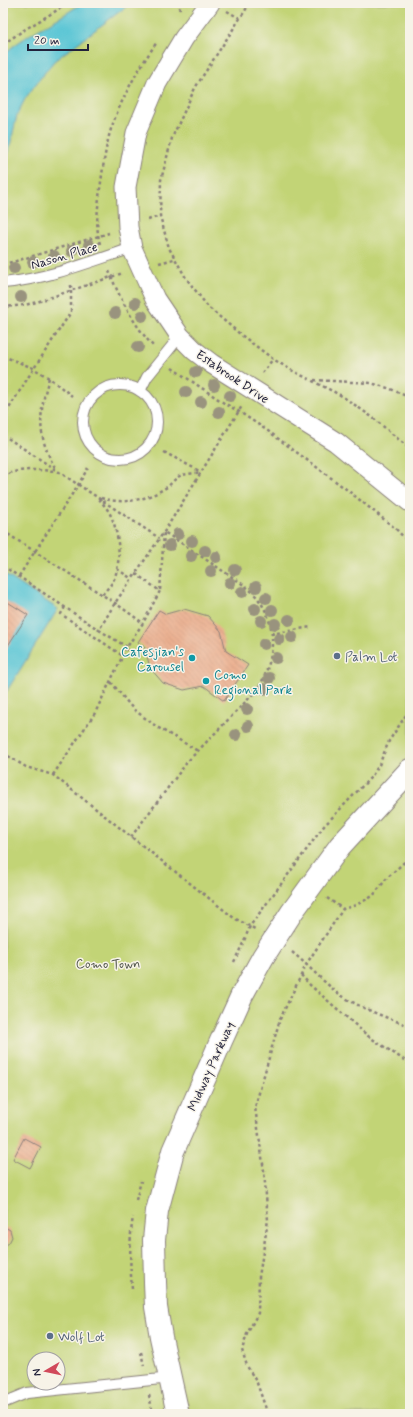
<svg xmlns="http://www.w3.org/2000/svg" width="413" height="1417" font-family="Mynerve,sans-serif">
<defs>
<pattern id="building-back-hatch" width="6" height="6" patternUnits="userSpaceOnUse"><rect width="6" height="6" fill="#eaaa88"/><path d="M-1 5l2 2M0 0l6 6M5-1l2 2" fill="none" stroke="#c89276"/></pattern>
</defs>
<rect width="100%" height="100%" fill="#f7f3e8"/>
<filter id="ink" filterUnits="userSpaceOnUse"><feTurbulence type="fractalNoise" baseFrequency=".025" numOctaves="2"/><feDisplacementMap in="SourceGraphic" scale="8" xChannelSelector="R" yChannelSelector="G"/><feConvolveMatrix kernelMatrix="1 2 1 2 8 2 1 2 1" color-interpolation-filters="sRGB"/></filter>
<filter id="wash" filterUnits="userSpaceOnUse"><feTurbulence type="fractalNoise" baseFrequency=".012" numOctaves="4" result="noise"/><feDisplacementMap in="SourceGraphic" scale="16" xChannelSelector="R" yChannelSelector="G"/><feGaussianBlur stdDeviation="0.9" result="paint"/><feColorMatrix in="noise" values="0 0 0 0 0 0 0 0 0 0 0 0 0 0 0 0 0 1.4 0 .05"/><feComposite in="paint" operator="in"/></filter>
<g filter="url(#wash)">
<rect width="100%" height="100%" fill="#f0dcbb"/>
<!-- park -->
<path fill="#c2d476" stroke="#727b58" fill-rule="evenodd" d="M3 3H410V1414H3ZM34 1359H58V1383H34Z"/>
<!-- water -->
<g fill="#5bc6d5" stroke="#3e7488">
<path d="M82 3H131L54 61 35 85 25 99 17 115 5 168 3 170V55C26 33 56 22 82 3Z"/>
<path d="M3 573 58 609 3 697Z"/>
</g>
<g id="blocks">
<!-- building -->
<g fill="url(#building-back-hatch)">
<path d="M3 599 28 615 3 653Z"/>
<path d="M184 609 208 616 221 631 226 651 248 665 224 701 204 686 184 690 163 683 150 668 145 648 138 642 159 610 166 614Z"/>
<path d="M24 1138 41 1147 30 1168 13 1159Z"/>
<path d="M3 1226 10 1230 12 1237 9 1243 3 1247Z"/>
</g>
</g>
</g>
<g filter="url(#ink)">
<use href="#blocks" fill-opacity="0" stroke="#897f7b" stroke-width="1"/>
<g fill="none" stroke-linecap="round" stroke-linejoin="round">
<defs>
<g id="service">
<path d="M3 283C47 279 90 262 132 248"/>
<circle cx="120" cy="422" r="37"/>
<path d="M140 391 147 377 180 336"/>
<path d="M3 1403 27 1393 171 1378"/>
</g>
<path id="minor" d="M210 3 184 38 157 83 136 133 126 187 128 227 132 248 155 299 180 336 195 351 212 364 336 442 410 502"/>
<path id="tertiary" d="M178 1414 161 1337 156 1307 155 1282 154 1240 157 1211 173 1151 221 1041 242 995 263 957 292 912 340 846 410 770"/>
</defs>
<!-- service casing -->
<use href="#service" stroke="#897f7b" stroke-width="12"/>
<!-- minor casing -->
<use href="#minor" stroke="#897f7b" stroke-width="21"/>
<!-- tertiary casing -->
<use href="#tertiary" stroke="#897f7b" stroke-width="24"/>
<!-- path -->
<g stroke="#897f7b" stroke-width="2.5" stroke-dasharray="3 3" stroke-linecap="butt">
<path d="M250 3 195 88 172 138 161 180 160 216 169 248 186 278 208 307 240 334 273 359 293 371 342 396 372 417 410 449"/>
<path d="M179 10 182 3"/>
<path d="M227 11 241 19"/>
<path d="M3 44 24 30 69 3"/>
<path d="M148 220 160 216"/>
<path d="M100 244C95 226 98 207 100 189 103 169 105 148 111 129 122 97 138 69 157 42"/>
<path d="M159 263 174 259"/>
<path d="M3 264 16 261 109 233"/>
<path d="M109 271C119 297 134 325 153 346"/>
<path d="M3 307 25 305 37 302 123 273"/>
<path d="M3 356 33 368 49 378 72 396"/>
<path d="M172 368 224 403 238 411 268 431 346 489 396 529 410 544"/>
<path d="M262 373 273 359"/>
<path d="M49 378C39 413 36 436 56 469"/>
<path d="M314 380 371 383 391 389 410 398"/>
<path d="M3 418 29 376 71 312V284"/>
<path d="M3 435 159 538"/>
<path d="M164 452 201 472"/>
<path d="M3 476C18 468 39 470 56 471"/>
<path d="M101 498C125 505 147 500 167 487 172 483 176 477 182 475 188 474 195 473 201 472"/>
<path d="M99 499C102 503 106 507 109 512 119 530 123 564 112 583 109 587 105 591 102 595"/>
<path d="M3 531 115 603 143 623"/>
<path d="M3 566 99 630"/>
<path d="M117 569 132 579"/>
<path d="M19 576 78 485 88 468"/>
<path d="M65 607 61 614 123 656"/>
<path d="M271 634 311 627"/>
<path d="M127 647 99 630 115 603 164 532 242 406"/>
<path d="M111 682 133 709 157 727 198 751"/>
<path d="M3 753 26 767 53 775 234 918 255 929"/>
<path d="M53 775 95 713 127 647 143 623 160 591 136 574"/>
<path d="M131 837 188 761 258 689C274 661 279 628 259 600 250 587 233 578 220 569 202 557 183 544 164 532L160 591"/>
<path d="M327 898 343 909"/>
<path d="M292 952C308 965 321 980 338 993 357 1007 387 1018 410 1026"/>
<path d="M234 962 244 941 250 926 324 826 371 777 379 765 389 741 410 709"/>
<path d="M301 975 310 985 368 1036 410 1064"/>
<path d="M136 1200 141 1181"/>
<path d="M132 1289C130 1265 129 1241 133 1217"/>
<path d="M141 1352 144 1366"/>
<path d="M149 1395 153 1414"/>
<path d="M265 1414 266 1409 257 1383 247 1366 242 1350 247 1334 258 1313 259 1277 268 1220 264 1171 255 1107 280 1019 307 963 343 909 356 905 373 896 387 878 410 857"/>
</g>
<!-- service -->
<use href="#service" stroke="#fff" stroke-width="10"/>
<!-- minor -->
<use href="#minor" stroke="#fff" stroke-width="19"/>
<!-- tertiary -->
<use href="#tertiary" stroke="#fff" stroke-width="22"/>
</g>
<!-- trees -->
<g fill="#99937e">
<circle cx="89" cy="245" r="6"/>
<circle cx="72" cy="251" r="6"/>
<circle cx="54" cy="256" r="6"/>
<circle cx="33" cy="262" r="6"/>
<circle cx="14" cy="268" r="6"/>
<circle cx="21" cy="297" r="6"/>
<circle cx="135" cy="303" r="6"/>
<circle cx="115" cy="313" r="6"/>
<circle cx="142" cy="316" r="6"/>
<circle cx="138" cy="347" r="6"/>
<circle cx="196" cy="372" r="6"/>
<circle cx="214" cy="385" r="6"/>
<circle cx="186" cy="392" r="6"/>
<circle cx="230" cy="396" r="6"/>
<circle cx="201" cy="402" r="6"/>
<circle cx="219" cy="412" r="6"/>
<circle cx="178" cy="534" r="6"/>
<circle cx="192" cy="541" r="6"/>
<circle cx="170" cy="545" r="6"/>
<circle cx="205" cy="551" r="6"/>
<circle cx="191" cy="556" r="6"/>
<circle cx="216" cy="557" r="6"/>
<circle cx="235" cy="570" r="6"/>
<circle cx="211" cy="571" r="6"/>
<circle cx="230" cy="583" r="6"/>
<circle cx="256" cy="587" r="6"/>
<circle cx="242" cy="592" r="6"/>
<circle cx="266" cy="598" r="6"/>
<circle cx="255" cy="609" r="6"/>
<circle cx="272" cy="610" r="6"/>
<circle cx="289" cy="620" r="6"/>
<circle cx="261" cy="621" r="6"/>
<circle cx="275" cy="624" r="6"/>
<circle cx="292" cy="637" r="6"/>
<circle cx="279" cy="639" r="6"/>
<circle cx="264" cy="644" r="6"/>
<circle cx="276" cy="658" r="6"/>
<circle cx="269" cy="678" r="6"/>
<circle cx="264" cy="689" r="6"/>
<circle cx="247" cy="709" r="6"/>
<circle cx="248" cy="726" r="6"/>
<circle cx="236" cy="735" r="6"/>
</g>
</g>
<!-- markers -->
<g fill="#5c6f8a" stroke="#f7f3e8" stroke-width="1.5">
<circle cx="337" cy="656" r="4"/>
<circle cx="50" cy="1336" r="4"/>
</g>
<g fill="#0f9aa8" stroke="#f7f3e8" stroke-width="1.5">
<circle cx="192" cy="658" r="4"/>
<circle cx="206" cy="681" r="4"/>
</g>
<g text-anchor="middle" stroke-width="3" stroke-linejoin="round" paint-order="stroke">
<!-- street labels -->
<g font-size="13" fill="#22223b" stroke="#f7f3e8">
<text transform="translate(64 255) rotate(-16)" y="5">Nason Place</text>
<text transform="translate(233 376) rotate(34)" y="5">Estabrook Drive</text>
<text transform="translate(210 1066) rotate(-66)" y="5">Midway Parkway</text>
</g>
<!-- culture labels -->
<g font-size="13" fill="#0d838f" stroke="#f7f3e8" text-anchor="end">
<text x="184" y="656">Cafesjian's<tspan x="184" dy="15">Carousel</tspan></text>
<text x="214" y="679" text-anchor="start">Como<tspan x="214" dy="15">Regional Park</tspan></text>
</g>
<!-- service labels -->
<g font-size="13" fill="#4e5e75" stroke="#f7f3e8" text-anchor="start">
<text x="345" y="661">Palm Lot</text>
<text x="58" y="1341">Wolf Lot</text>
</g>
<!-- park labels -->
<g font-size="13" fill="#52574d" stroke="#f7f3e8">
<text x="108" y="968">Como Town</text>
</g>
</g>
<!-- margin -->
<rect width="413" height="1417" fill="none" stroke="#f7f3e8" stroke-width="16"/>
<!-- north arrow -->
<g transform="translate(46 1371) rotate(261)"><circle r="19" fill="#f7f3e8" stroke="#a29fa3"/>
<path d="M0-3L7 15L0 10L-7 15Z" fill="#d1495b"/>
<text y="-6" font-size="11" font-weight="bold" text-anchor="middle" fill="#22223b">N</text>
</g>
<!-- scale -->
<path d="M28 44v6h60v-6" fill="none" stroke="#22223b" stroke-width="2"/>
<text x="34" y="44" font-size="12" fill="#22223b" stroke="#f7f3e8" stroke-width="3" paint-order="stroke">20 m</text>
</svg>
